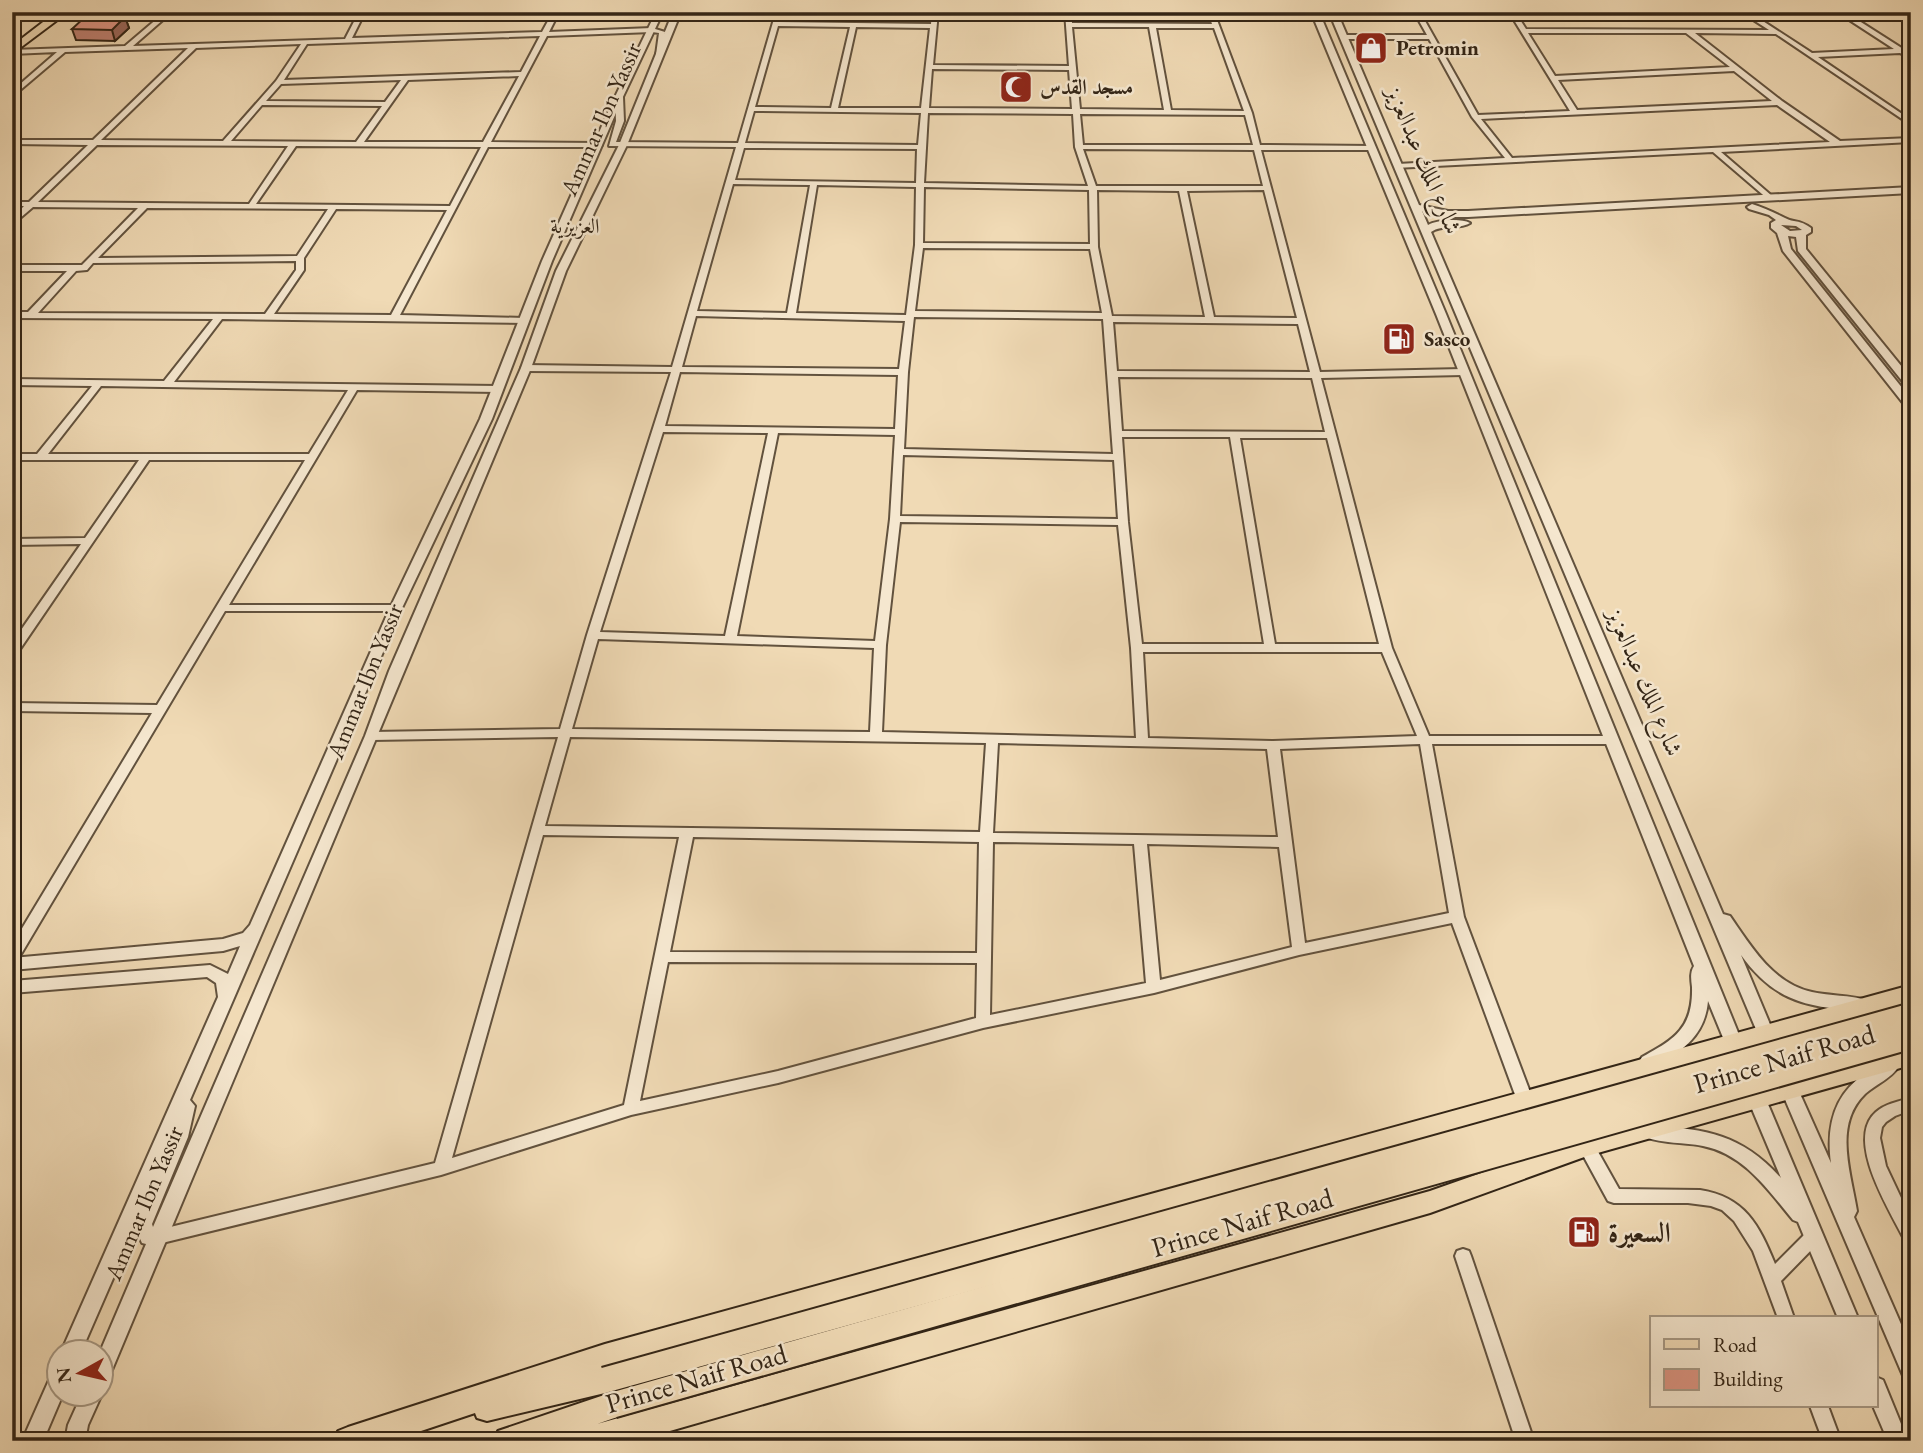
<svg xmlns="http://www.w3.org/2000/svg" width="1923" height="1453" font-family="'EB Garamond',Amiri,serif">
<rect width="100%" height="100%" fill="#f0dab5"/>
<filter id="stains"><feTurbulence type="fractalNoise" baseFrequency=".00286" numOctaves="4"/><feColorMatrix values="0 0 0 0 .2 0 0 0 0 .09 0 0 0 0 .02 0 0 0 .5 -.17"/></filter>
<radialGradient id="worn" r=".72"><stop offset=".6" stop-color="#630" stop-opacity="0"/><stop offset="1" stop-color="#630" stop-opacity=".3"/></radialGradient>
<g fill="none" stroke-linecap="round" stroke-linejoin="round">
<defs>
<g id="minor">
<path d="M165 12H172L133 46 345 39 359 12H365L352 38 542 32 553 12H559L549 32 652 28 665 32 662 55 659 57 656 55 659 33 652 32 547 36 491 142 598 143 602 145 598 147H488L400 315 524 318 528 321 527 323 222 319 174 382 498 386 503 389 498 392 357 390 229 605H396L402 608 396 611H225L17 961 12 962V945L152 713 12 711V703L157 705 305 460H149L16 655 12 656V643L81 544 12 545V539L85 538 139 460H12V454H37L92 386 12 385V379L164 381 213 319 12 318V312H28L67 271H12V265H82L138 208 33 207 12 225V218L24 206H12V202H29L88 145 12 144V140H93L188 48 65 52 12 97V91L57 52 12 54V50L125 46ZM540 36 521 72 284 80 307 44ZM301 44 276 81 223 141 101 140 196 48ZM519 76 483 142H364L408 80ZM401 80 385 102 266 101 281 84ZM262 105 382 106 356 142 231 141ZM97 145 288 146 249 204 38 202ZM296 146 481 147 450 206 256 204ZM147 208 328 209 297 256 98 258ZM336 209 447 210 391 315 274 314 304 270V258ZM296 261V270L265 314 38 313 76 271 87 270 93 263ZM101 386 348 390 309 454H48Z"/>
<path d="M776 12H782L779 22 931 24 932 12H938L933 65 1069 66 1065 12H1071L1072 23 1212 24 1208 12H1214L1252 113 1260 145 1373 146 1374 148 1370 150H1261L1320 372 1463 369 1468 372 1463 375 1321 378 1392 648 1429 736H1611L1617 740 1611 744H1432L1464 917 1533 1100 1530 1104 1525 1106 1520 1104 1517 1100 1452 923 1299 955 1154 993 983 1028 778 1083 631 1115 441 1175 158 1244 152 1242 150 1237 152 1232 158 1230 435 1163 558 737 372 740 366 736 372 732 560 729 587 635 671 372 526 371 521 368 526 365 672 367 736 147 609 146 616 121 615 97 619 95 623 97 624 121 616 142 738 143ZM778 26 850 27 831 108 755 107ZM856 27 930 28 921 108H838ZM1072 27H1149L1164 110 1080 109ZM1156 28H1214L1244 111 1171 110ZM932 69 1069 70 1072 109 929 108ZM754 111 921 113 918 145 745 143ZM928 113 1073 114 1075 147 1088 186 924 183ZM1080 114 1245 115 1253 145H1083ZM744 148 917 149 916 183 735 180ZM1083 149 1254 150 1263 186H1096ZM733 184 810 185 787 313 697 311ZM817 185 916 187 915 245 906 315 796 313ZM924 187 1089 190 1090 244 923 243ZM1097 190 1179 191 1205 317 1112 316 1098 247ZM1264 190 1297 318 1214 317 1187 191ZM923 248 1090 249 1102 313 915 311ZM696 316 905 321 899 369 682 367ZM914 317 1103 319 1113 454 904 449 908 372ZM1113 322 1298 324 1310 372 1117 371ZM680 372 898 375 895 429 665 426ZM1118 377 1312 378 1325 432 1122 431ZM663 432 768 433 725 636 600 632ZM778 433 895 435 890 519 875 641 737 636ZM1122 437H1230L1264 644H1142L1128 522ZM1240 438H1327L1379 644H1275ZM903 455 1114 460 1118 519 900 516ZM900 522 1118 525 1131 648 1136 738 882 732 886 645ZM598 639 874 648 870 732 572 729ZM1143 652H1382L1417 736 1273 741 1148 738ZM570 737 986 743 980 832 545 826ZM998 743 1267 749 1278 837 993 833ZM1420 744 1449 913 1305 943 1280 749ZM543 835 679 837 624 1105 452 1158ZM693 837 979 842 977 953 670 952ZM993 842 1134 844 1146 983 990 1015ZM1147 844 1279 847 1292 947 1160 980ZM668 962 977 963 976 1018 778 1071 640 1101Z"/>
<path d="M1414 12H1420L1478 115 1570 111 1509 12H1515L1526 29 1769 30 1741 12H1749L1812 53 1894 49 1837 12 1848 14 1881 12 1853 17 1911 54V59L1900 53 1818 57 1911 120V125L1776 34 1695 33 1782 101 1840 141 1911 138V142L1721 152 1772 196 1773 198 1769 200 1713 152 1395 168V164H1398L1505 158 1472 117 1429 39H1345L1342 37 1345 35H1427ZM1528 33H1686L1730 67 1555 76ZM1734 71 1772 101 1577 110 1558 80ZM1777 105 1830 142 1512 158 1481 119Z"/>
<path d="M1911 1098V1110L1895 1116 1886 1122 1882 1127 1880 1138 1886 1166 1911 1219V1243L1905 1241C1891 1212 1844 1140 1876 1112 1885 1104 1899 1101 1911 1098Z"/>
<path d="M1586 1139 1592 1141 1619 1189 1700 1190C1745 1197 1759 1225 1775 1264L1808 1231 1814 1229 1820 1231 1822 1236 1820 1241 1781 1281 1794 1318H1778L1753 1251 1734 1221 1722 1210 1711 1206 1688 1203H1614L1608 1201 1578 1146 1580 1141Z"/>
<path d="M1463 1249 1469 1251 1471 1256 1534 1441H1516L1455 1256 1457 1251Z"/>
<path d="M1810 1406H1828L1841 1441H1823Z"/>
</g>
<g id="tertiary">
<path d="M656 12H663L621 101 552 261 492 419 402 608 190 1100 195 1106 188 1137 152 1224 153 1227 365 736 389 671 521 368 556 271 619 145 673 12H681L627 145 566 271 531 368 112 1370 109 1377 102 1379 100 1352 146 1244 142 1243 135 1228 81 1352H61L218 997 216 983 207 977 12 993V981L210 965 228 974 240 946 223 951 12 970V958L223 939 243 933 250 925 390 608 480 419 542 261 613 101Z"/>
<path d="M1311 12H1319L1446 314 1746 1052 1743 1057 1737 1059 1731 1057 1708 1001C1705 1036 1682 1051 1654 1067L1648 1069 1642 1067 1639 1062 1642 1057C1675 1039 1693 1028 1692 987 1691 979 1690 972 1694 966L1436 314Z"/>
<path d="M1329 12H1337L1419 205 1448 211H1468L1911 187V193L1468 217H1448L1422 211 1428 225C1438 220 1460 218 1470 223 1458 230 1443 224 1431 232L1723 914 1730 916C1751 946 1773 984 1812 992 1830 996 1850 995 1867 1000L1869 1005 1867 1010C1858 1012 1849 1010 1839 1009 1794 1005 1768 992 1741 955L1777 1041 1775 1046 1769 1048 1763 1046Z"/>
<path d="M1752 204C1764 208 1773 212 1785 218 1794 223 1799 219 1811 228V232L1806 235V249L1911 378V388L1907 387 1798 251 1796 237 1788 236 1791 249 1911 399V409L1907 408 1783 251 1777 233 1771 228V223L1776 220 1769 215 1749 209 1747 207ZM1781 225 1796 226 1802 230 1790 231Z"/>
<path d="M1890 1059 1896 1061 1899 1066C1892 1078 1875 1085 1865 1094 1833 1125 1851 1173 1857 1211L1854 1217 1911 1347V1380L1904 1378 1778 1083 1781 1078 1787 1076 1793 1078 1831 1163C1826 1126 1834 1094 1866 1073 1874 1068 1881 1062 1890 1059Z"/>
<path d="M1753 1083 1759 1085 1762 1090 1858 1318H1838L1798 1222 1793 1220C1768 1190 1744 1154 1703 1146 1684 1142 1663 1144 1645 1137L1642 1132 1645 1127 1651 1125C1708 1130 1741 1134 1781 1178L1744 1090 1747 1085Z"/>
<path d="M60 1369V1394H63L43 1441H22L53 1371Z"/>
<path d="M1876 1377 1883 1380 1908 1441H1888L1873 1406H1876Z"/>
<path d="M102 1392V1394L88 1425 85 1441H65L68 1425 82 1394Z"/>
</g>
<g id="primary">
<path d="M25 12 12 20 13 12Z"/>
<path d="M56 12H68L12 54V46Z"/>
<path d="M1911 985V1003L609 1369 615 1371 619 1380 615 1389 605 1393 487 1421 477 1418 475 1413 391 1441H334L338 1431 348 1427 605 1344Z"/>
<path d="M1911 1046V1065L1587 1156 1430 1213 635 1441H572L576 1431 549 1441H494L498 1431 613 1392 623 1395 627 1405 623 1415 597 1424 1430 1191 1586 1136Z"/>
</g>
</defs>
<!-- minor casing -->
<use href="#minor" stroke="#62523e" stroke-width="4"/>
<!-- tertiary casing -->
<use href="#tertiary" stroke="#62523e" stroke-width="4"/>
<!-- primary casing -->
<use href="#primary" stroke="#332516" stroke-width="4"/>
<!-- minor -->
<use href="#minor" fill="#f5e7cf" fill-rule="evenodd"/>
<!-- tertiary -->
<use href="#tertiary" fill="#f5e7cf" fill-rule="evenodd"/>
<!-- primary -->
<use href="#primary" fill="#f0dab5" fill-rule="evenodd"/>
<defs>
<g id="primary-bridge">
<path d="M605 1380 1911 1016"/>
<path d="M613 1405 1911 1036"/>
</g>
</defs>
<!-- primary-bridge casing -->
<use href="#primary-bridge" stroke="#332516" stroke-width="29" stroke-linecap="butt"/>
<!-- primary-bridge -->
<use href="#primary-bridge" stroke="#f0dab5" stroke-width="25"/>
</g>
<!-- wall -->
<path fill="#be8071" stroke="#332516" stroke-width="2" d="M119 17H125L129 28 115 41 76 40 72 29Z"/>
<!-- shaded-wall -->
<path fill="#9b685c" stroke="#332516" stroke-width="2" d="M119 15 121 21 125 17 129 28 115 41 112 30Z"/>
<!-- building -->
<path fill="#dd9583" stroke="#332516" stroke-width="2" d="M119 15 117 17H125L112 30 72 29 86 16Z"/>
<!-- icons -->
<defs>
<symbol id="shop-square" viewBox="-11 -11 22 22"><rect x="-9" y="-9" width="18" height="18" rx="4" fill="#8f2418" stroke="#f5e7cf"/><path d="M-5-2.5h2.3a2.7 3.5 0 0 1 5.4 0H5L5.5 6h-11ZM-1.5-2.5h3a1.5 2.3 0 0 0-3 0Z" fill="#fff"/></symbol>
<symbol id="mosque-square" viewBox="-11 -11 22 22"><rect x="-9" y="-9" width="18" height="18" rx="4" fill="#8f2418" stroke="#f5e7cf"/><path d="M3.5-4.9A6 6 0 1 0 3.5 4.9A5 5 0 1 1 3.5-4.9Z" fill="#fff"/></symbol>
<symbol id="fuel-square" viewBox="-11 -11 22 22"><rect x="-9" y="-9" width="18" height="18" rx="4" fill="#8f2418" stroke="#f5e7cf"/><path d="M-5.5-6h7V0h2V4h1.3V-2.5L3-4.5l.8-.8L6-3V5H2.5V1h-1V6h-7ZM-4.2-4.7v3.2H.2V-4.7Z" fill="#fff"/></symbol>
</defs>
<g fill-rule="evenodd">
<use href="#shop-square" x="1352" y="29" width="38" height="38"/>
<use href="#mosque-square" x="997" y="68" width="38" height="38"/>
<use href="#fuel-square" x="1380" y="320" width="38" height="38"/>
<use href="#fuel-square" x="1565" y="1213" width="38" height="38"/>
</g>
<g text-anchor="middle" stroke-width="5" stroke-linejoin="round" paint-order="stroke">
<!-- far-poi labels -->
<g font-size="21" font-weight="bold" fill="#332516" stroke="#f5e7cf" text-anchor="start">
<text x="1396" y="55">Petromin</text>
<text x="1040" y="94">مسجد القدس</text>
<text x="1424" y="346">Sasco</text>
</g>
<!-- far-neighbourhood labels -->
<g font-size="21" fill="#332516" stroke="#f5e7cf">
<text x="575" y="233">العزيزية</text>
</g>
<!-- street labels -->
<g font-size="24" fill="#332516" stroke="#f5e7cf">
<text transform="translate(601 119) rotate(-66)" y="8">Ammar Ibn Yassir</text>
<text transform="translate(1424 160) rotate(67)" y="8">شارع الملك عبدالعزيز</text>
<text transform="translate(365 681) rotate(-68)" y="8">Ammar Ibn Yassir</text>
<text transform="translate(1645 682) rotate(67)" y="8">شارع الملك عبدالعزيز</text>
<text transform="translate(144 1203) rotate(-67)" y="8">Ammar Ibn Yassir</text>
</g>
<!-- near-street labels -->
<g font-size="28" fill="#332516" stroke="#f5e7cf">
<text transform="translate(1784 1058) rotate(-16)" y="10">Prince Naif Road</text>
<text transform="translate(1242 1222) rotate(-16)" y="10">Prince Naif Road</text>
<text transform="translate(696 1378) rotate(-16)" y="10">Prince Naif Road</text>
</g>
<!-- near-poi labels -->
<g font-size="28" font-weight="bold" fill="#332516" stroke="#f5e7cf" text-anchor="start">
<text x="1608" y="1242">السعيرة</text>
</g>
</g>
<!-- margin -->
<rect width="1923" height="1453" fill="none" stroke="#f0dab5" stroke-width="42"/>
<rect x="14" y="14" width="1895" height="1425" fill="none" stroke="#332516" stroke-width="3.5"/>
<rect x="21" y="21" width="1881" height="1411" fill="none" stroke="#332516" stroke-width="2"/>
<!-- legend -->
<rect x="1650" y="1316" width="228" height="91" fill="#f5e7cf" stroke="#a79985" stroke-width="2"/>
<rect x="1664" y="1339" width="35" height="10" fill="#f0dab5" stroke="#a79985" stroke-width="2"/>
<text x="1713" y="1352" font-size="21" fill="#332516">Road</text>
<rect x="1664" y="1369" width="35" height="21" fill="#dd9583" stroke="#a79985" stroke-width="2"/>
<text x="1713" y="1386" font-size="21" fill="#332516">Building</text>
<!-- north arrow -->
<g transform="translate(80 1373) rotate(262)"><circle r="33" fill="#f5e7cf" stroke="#a79985" stroke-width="2"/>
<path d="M0-5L12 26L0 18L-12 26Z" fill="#8f2418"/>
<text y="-10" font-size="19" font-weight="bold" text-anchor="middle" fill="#332516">N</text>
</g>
<rect width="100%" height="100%" filter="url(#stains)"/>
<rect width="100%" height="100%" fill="url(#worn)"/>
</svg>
